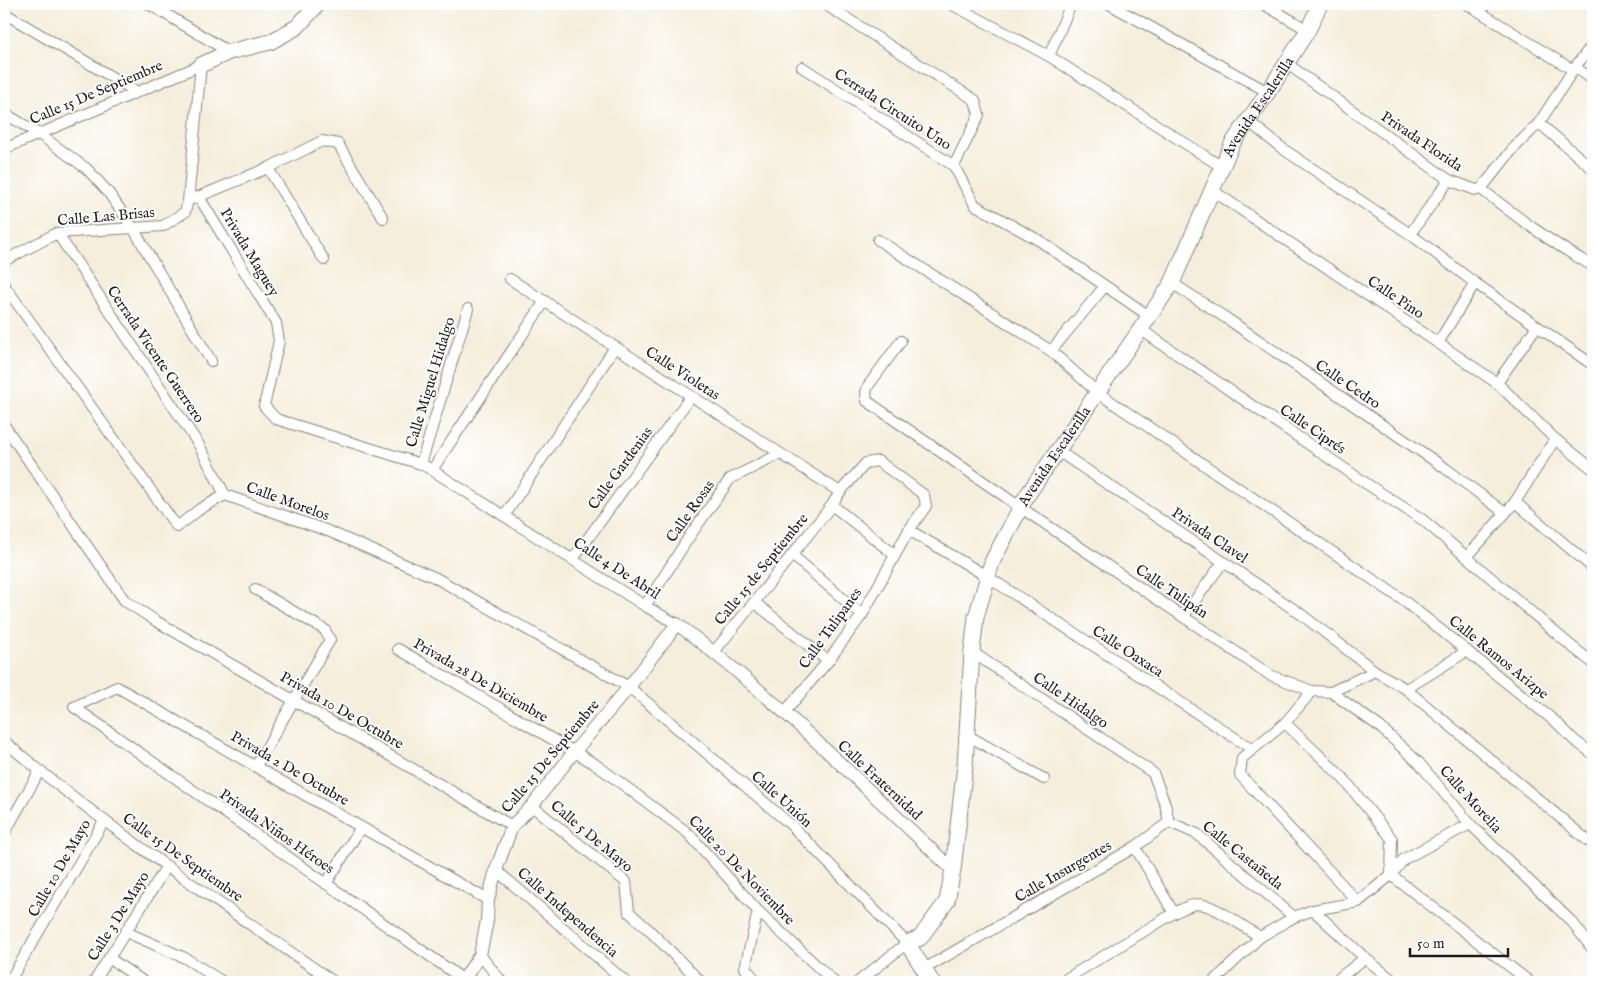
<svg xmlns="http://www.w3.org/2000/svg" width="1597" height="986" font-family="'IM FELL English',serif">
<rect width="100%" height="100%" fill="#fff"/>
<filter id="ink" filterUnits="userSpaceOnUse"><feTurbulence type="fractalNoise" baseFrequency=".02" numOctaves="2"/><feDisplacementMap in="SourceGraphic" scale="10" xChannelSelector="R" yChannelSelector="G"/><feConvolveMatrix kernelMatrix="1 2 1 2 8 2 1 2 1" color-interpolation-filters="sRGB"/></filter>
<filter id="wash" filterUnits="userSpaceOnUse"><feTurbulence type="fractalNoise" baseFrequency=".0096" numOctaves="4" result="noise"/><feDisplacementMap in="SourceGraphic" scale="20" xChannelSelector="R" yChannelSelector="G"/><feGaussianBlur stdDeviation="1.12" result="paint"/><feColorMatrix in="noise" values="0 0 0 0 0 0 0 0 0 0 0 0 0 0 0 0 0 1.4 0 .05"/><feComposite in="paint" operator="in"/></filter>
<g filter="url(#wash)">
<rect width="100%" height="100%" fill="#f5eedc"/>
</g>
<g filter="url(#ink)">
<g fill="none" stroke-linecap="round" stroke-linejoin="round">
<defs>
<g id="minor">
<path d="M149 4 229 52"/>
<path d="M951 4 1049 56 1222 167"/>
<path d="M1109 4 1268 92"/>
<path d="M1263 4 1308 30"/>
<path d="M1467 4 1573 70"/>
<path d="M829 7 975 100 979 115 954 166"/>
<path d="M4 13 137 92"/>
<path d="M1049 56 1071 4"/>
<path d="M1286 63 1449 180 1476 190 1481 189C1517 217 1553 244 1593 266"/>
<path d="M802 67 954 166 975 205 1040 241 1149 316"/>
<path d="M1575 67 1593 80"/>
<path d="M4 113 39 134 87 169 108 192 133 228 211 361"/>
<path d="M1248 121 1283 149 1410 234 1475 283 1593 365"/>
<path d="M1539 123 1593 169"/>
<path d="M4 149 201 65 188 201 185 212 163 226 57 233 4 261"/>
<path d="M268 168 324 260"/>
<path d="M1481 189 1512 150 1539 123 1575 67 1593 44"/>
<path d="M1212 190 1497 383 1555 439 1593 469"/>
<path d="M199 197 276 323 279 341 264 406 276 419 421 464 432 470 645 606 677 624"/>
<path d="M193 199 268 168 322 141 338 144 383 218"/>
<path d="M57 233 199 445 225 495"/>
<path d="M1410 234 1449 180"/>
<path d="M878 240 1051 351"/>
<path d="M510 279 840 492"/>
<path d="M1172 283 1229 320 1445 468 1505 513"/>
<path d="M4 285 177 527 200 509 225 495 328 531 436 578 629 687 791 825 907 943 858 982"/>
<path d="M1105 286 1051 351 1097 392 1403 600 1557 723 1574 740 1593 754"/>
<path d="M1140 329 1367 484 1423 520 1570 645 1593 663"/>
<path d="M901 341 868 386 866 392 867 401 1020 507 1270 675 1312 691 1331 692 1380 727 1419 763 1470 824 1573 923 1593 950"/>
<path d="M1438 343 1475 283"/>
<path d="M1497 383 1537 326"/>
<path d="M4 425 125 601 156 621 512 826"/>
<path d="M1058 451 1298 612 1375 671 1406 689 1467 651"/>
<path d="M421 464 468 309"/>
<path d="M432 470 545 301"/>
<path d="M1515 502 1593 568"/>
<path d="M832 505 895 555"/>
<path d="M505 515 615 347"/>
<path d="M909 530 988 577 1252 749"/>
<path d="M792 555 862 615"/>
<path d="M1467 557 1515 502 1555 439"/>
<path d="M573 559 691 396"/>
<path d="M255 589 325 630 330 640 294 700 256 766"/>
<path d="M754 602 828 661"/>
<path d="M645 606 689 537 730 479 780 454"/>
<path d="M1183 617 1223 562"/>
<path d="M398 649 595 764 688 833 758 911 834 982"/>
<path d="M714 652 832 505 840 492 866 463 878 461 924 495 926 506 909 530 862 615 828 661 784 713"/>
<path d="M1406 689 1593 845"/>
<path d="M1312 691 1285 723 1242 758 1240 775 1358 902"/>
<path d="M1331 692 1375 671"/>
<path d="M74 707 464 980"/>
<path d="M74 707 117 687 488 900"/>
<path d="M1285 723 1343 778 1392 839 1391 875 1530 982"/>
<path d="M967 735 1044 779"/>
<path d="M4 741C108 829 222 905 334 982"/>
<path d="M532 806 626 882 629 912 650 931 701 982"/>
<path d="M1169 822 1197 834 1294 917"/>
<path d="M4 834 39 772"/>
<path d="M496 870 626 982"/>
<path d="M326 884 361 827"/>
<path d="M1313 910 1365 958 1395 982"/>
<path d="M758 911 745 968 758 982"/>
<path d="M1174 913C1183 909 1193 902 1204 905 1217 907 1247 929 1260 937L1294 917 1313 910 1358 902 1391 875 1404 859 1470 824"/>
<path d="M126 932 185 958 223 982"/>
<path d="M480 955 502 982"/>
<path d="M109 958 144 982"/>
<path d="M924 969 1135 847 1169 822 1165 804 1153 773 972 652"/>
<path d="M9 982 104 821"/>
<path d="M94 982 167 866"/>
<path d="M1061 982 1174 913 1135 847"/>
<path d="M1213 982 1260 937"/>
<path d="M1334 982 1365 958"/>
</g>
<path id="tertiary" d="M462 982 480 955 487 921 488 900 496 870 512 826 532 806 574 752 629 687 677 624C776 698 863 786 953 870"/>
<g id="secondary">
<path d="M201 65 229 52 270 42 297 27 318 4"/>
<path id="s1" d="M932 982 907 943 920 938 947 901 953 870 965 765 972 652 976 617 992 562 1026 497 1172 283 1232 144 1268 92 1308 30 1320 4"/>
</g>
</defs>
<!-- minor casing -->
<use href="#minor" stroke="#88857c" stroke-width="12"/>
<!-- tertiary casing -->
<use href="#tertiary" stroke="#88857c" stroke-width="14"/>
<!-- secondary casing -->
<use href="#secondary" stroke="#88857c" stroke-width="17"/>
<!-- minor -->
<use href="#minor" stroke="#fff" stroke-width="10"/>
<!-- tertiary -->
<use href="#tertiary" stroke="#fff" stroke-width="12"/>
<!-- secondary -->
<use href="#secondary" stroke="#fff" stroke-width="15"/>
</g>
</g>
<g text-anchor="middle" stroke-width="4" stroke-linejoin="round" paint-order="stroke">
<!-- street labels -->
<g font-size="15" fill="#1c1c1c" stroke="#fff">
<text transform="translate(96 92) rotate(-23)" y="5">Calle 15 De Septiembre</text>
<text dy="5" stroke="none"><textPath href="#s1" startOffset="978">Avenida Escalerilla</textPath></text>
<text transform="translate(893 109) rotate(33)" y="5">Cerrada Circuito Uno</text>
<text transform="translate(1422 141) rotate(34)" y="5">Privada Florida</text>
<text transform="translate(106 216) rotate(-5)" y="5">Calle Las Brisas</text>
<text transform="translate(250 252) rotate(59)" y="5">Privada Maguey</text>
<text transform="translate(1396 297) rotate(34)" y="5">Calle Pino</text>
<text transform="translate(156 354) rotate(56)" y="5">Cerrada Vicente Guerrero</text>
<text transform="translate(683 373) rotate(33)" y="5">Calle Violetas</text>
<text transform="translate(430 382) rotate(-73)" y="5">Calle Miguel Hidalgo</text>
<text transform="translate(1348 384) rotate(34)" y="5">Calle Cedro</text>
<text transform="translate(1313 429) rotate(34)" y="5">Calle Ciprés</text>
<text dy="5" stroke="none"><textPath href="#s1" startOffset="572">Avenida Escalerilla</textPath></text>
<text transform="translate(620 468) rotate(-54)" y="5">Calle Gardenias</text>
<text transform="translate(288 501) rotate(20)" y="5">Calle Morelos</text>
<text transform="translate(690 511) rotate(-55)" y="5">Calle Rosas</text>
<text transform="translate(1210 535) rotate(34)" y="5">Privada Clavel</text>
<text transform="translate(617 568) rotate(33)" y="5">Calle 4 De Abril</text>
<text transform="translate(761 569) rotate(-51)" y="5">Calle 15 de Septiembre</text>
<text transform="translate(1172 591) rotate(34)" y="5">Calle Tulipán</text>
<text transform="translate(830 628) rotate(-54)" y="5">Calle Tulipanes</text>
<text transform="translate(1128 651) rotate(33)" y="5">Calle Oaxaca</text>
<text transform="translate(1499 657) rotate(39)" y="5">Calle Ramos Arizpe</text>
<text transform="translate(481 680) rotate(30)" y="5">Privada 28 De Diciembre</text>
<text transform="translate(1071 700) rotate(34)" y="5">Calle Hidalgo</text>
<text transform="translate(342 710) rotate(30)" y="5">Privada 10 De Octubre</text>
<text transform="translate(550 756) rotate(-50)" y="5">Calle 15 De Septiembre</text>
<text transform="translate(290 768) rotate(30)" y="5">Privada 2 De Octubre</text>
<text transform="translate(880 780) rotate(43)" y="5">Calle Fraternidad</text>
<text transform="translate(782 799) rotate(42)" y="5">Calle Unión</text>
<text transform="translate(1471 799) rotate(48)" y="5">Calle Morelia</text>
<text transform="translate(277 831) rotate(35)" y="5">Privada Niños Héroes</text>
<text transform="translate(592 836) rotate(40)" y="5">Calle 5 De Mayo</text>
<text transform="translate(1243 855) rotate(39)" y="5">Calle Castañeda</text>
<text transform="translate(183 857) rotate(35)" y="5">Calle 15 De Septiembre</text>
<text transform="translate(59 868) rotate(-60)" y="5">Calle 10 De Mayo</text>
<text transform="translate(742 870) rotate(46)" y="5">Calle 20 De Noviembre</text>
<text transform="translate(1063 871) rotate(-30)" y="5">Calle Insurgentes</text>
<text transform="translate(568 912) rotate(41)" y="5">Calle Independencia</text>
<text transform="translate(118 916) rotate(-58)" y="5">Calle 3 De Mayo</text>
</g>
</g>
<!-- margin -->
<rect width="1597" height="986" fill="none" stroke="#fff" stroke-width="20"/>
<!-- scale -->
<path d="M1410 948v8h98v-8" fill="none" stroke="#1c1c1c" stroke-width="2.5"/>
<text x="1417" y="948" font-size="15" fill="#1c1c1c" stroke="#ffffff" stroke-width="4" paint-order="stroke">50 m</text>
</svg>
